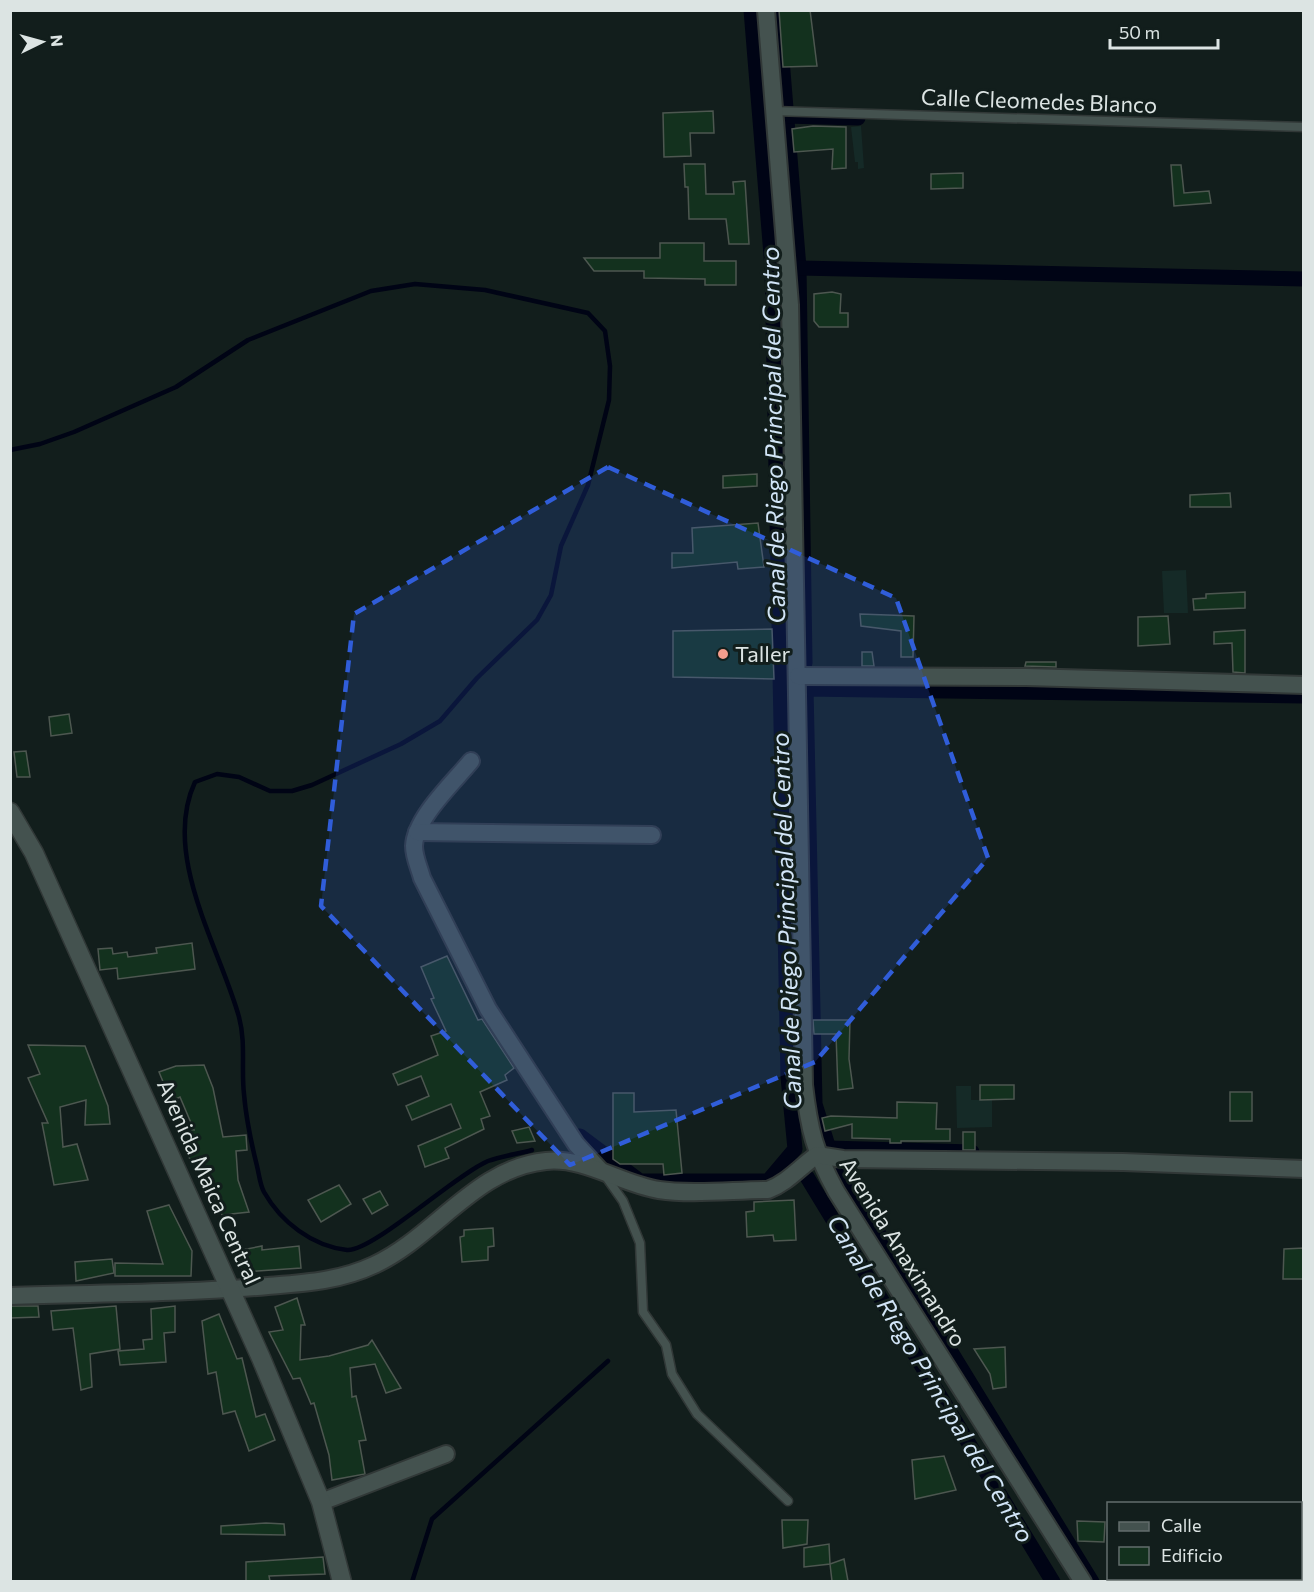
<svg xmlns="http://www.w3.org/2000/svg" width="1314" height="1592" font-family="Commissioner,sans-serif">
<rect width="100%" height="100%" fill="#121e1c"/>
<!-- built -->
<g fill="#152a27">
<path d="M861 126 864 168 858 169V162H855L851 127Z"/>
<path d="M1186 570 1188 613H1164L1162 571Z"/>
<path d="M956 1086H971V1100H992V1127L957 1128Z"/>
</g>
<g fill="none" stroke-linecap="round" stroke-linejoin="round">
<!-- stream -->
<g stroke="#000415" stroke-width="4.5">
<path d="M10 450 40 444 74 432 176 387 248 340 371 291 415 284 485 290 588 313 605 331 610 366 609 400 588 485 561 546 551 595 537 620 477 678 440 721 401 744 312 785 292 791H270L239 777 217 774 195 782C161 855 220 948 239 1017 246 1043 241 1068 244 1094 246 1118 251 1142 257 1166 259 1174 260 1185 264 1192 281 1222 312 1246 347 1250 372 1252 455 1175 488 1161 502 1156 518 1154 532 1150"/>
<path d="M412 1582 432 1519 608 1361"/>
</g>
<!-- canal -->
<g stroke="#000415" stroke-width="15">
<path d="M778 10 799 268 805 663"/>
<path d="M786 116 858 118"/>
<path d="M799 268 1304 279"/>
<path d="M580 1136 640 1181H768L795 1149 788 1077 772 267 751 10"/>
<path d="M828 1148 972 1152"/>
<path d="M829 1149 815 1104 806 689 1304 696"/>
<path d="M839 1169 1092 1582"/>
<path d="M807 1177 1053 1582"/>
</g>
</g>
<!-- building -->
<g fill="#13311e" stroke="#4d5750" stroke-width="1.5">
<path d="M779 10H810L817 66 783 67Z"/>
<path d="M713 111 714 133H690L691 156 664 157 663 113Z"/>
<path d="M813 126 846 127V168L832 169 833 149 794 152 792 129Z"/>
<path d="M684 164H705L706 194H734L733 182 745 181 749 244H729L726 219H689L688 187H685Z"/>
<path d="M1171 165H1181L1184 193 1209 191 1211 203 1174 206Z"/>
<path d="M963 173V188L931 189V174Z"/>
<path d="M660 243H704V261H736V285H705V279L644 278V271H594L584 258H660Z"/>
<path d="M832 292 841 294 840 313H848V327H819L814 321V294Z"/>
<path d="M757 474V486L723 488V476Z"/>
<path d="M1230 493 1231 507H1190V495Z"/>
<path d="M758 523 764 567 738 569 737 562 672 568V553H693L692 528Z"/>
<path d="M1245 592V608L1194 610 1193 599 1206 598V594Z"/>
<path d="M860 614 914 616 913 657H901V631L861 626Z"/>
<path d="M1168 616 1170 644 1138 646V617Z"/>
<path d="M772 629 774 679 673 677V631Z"/>
<path d="M1245 630V673L1233 672 1232 643 1214 644V632Z"/>
<path d="M862 652H872L874 666H862Z"/>
<path d="M1026 662H1056V667L1025 666Z"/>
<path d="M69 714 72 733 51 736 49 717Z"/>
<path d="M26 751 30 777H17L14 752Z"/>
<path d="M192 943 195 969 118 979 117 968 100 970 98 949 112 948 113 954 127 952 128 957 157 953 156 948Z"/>
<path d="M447 956 478 1020 482 1019 514 1068 505 1075 507 1080 480 1092 490 1116 481 1119 484 1129 445 1148 449 1158 425 1167 418 1146 461 1128 451 1104 412 1120 406 1106 429 1096 421 1076 398 1085 393 1074 438 1055 431 1036 446 1031 431 999 434 998 421 967Z"/>
<path d="M813 1020H850L849 1059 853 1088 838 1090 836 1034H814Z"/>
<path d="M28 1045 85 1046 108 1106 110 1124 85 1125 86 1100 60 1107 63 1147 77 1144 88 1180 54 1185 42 1123H48L28 1078 40 1074Z"/>
<path d="M204 1065 213 1088 223 1137 246 1135 247 1150 236 1151 238 1180 249 1212 222 1215 205 1174H198L183 1146 184 1129 194 1130 180 1097 171 1101 159 1072 176 1066Z"/>
<path d="M980 1085H1014V1099L980 1100Z"/>
<rect x="1230" y="1092" width="22" height="29"/>
<path d="M613 1093H634V1112L676 1110 682 1173 664 1175 663 1164H620L613 1159Z"/>
<path d="M897 1102 937 1103 936 1129H950V1141H901V1143H890V1139L852 1138V1124L825 1131 822 1118 831 1116 897 1118Z"/>
<path d="M529 1127 535 1141 517 1143 512 1131Z"/>
<rect x="963" y="1132" width="12" height="18"/>
<path d="M339 1185 351 1204 321 1222 308 1200Z"/>
<path d="M380 1191 388 1205 372 1214 363 1199Z"/>
<path d="M794 1200 796 1240 774 1241 773 1235 747 1237 746 1212 754 1211V1202Z"/>
<path d="M169 1205 192 1251 191 1276H115V1263L163 1264 147 1211Z"/>
<path d="M493 1228 494 1246 488 1247V1260L462 1262 460 1237 464 1236V1230Z"/>
<path d="M262 1246V1250L299 1246 301 1268 243 1272 236 1251Z"/>
<path d="M1304 1248V1279H1283L1284 1249Z"/>
<path d="M112 1259 114 1273 76 1281 75 1262Z"/>
<path d="M297 1298 305 1325H301L300 1360 329 1356 368 1345 372 1340 401 1388 386 1393 375 1364 350 1368 352 1397 356 1396 366 1440 359 1441 365 1474 332 1480 329 1455 314 1403 311 1404 300 1378 293 1379 269 1332 283 1330 275 1307Z"/>
<path d="M10 1306H38L39 1317 10 1318Z"/>
<path d="M116 1306 120 1349 90 1354 92 1387 81 1390 73 1328 53 1330 51 1311Z"/>
<path d="M175 1306V1332L164 1333 166 1362 120 1365 118 1351 144 1349 143 1340 152 1339 151 1309Z"/>
<path d="M219 1314 237 1359 242 1358 256 1417 265 1414 275 1440 249 1451 235 1411 223 1414 216 1372 208 1374 202 1321Z"/>
<path d="M1005 1347 1006 1387 993 1389 990 1374 974 1349Z"/>
<path d="M944 1456 956 1490 915 1499 912 1460Z"/>
<path d="M782 1520H808L807 1544 783 1548Z"/>
<path d="M1077 1521 1105 1522 1104 1542 1078 1541Z"/>
<path d="M266 1523 284 1524 285 1535 221 1534V1526Z"/>
<path d="M829 1544 830 1564 804 1567V1548Z"/>
<path d="M323 1557 325 1574 269 1576 270 1581H246V1562Z"/>
<path d="M844 1559 848 1581H832L830 1564Z"/>
</g>
<g fill="none" stroke-linecap="round" stroke-linejoin="round">
<defs>
<g id="service">
<path d="M773 111 1304 127"/>
<path d="M604 1174 623 1201 640 1243 643 1312 666 1345 672 1374 697 1414 788 1501"/>
</g>
<g id="minor">
<path d="M766 10 790 305 804 1085C809 1129 815 1153 836 1191L1083 1582"/>
<path d="M798 676 1026 677 1304 685"/>
<path d="M471 761C454 782 415 818 414 846 414 857 419 867 422 878L488 1009 576 1144 599 1169"/>
<path d="M417 832 652 835"/>
<path d="M10 1296C96 1293 183 1294 268 1286 305 1283 340 1281 374 1265 435 1237 475 1168 546 1161 585 1157 621 1184 659 1190 690 1195 735 1190 768 1190 787 1183 800 1167 817 1155L843 1159 1123 1162 1304 1169"/>
<path d="M321 1502 446 1454"/>
</g>
<path id="tertiary" d="M10 812 34 853 261 1358 321 1502 342 1582"/>
</defs>
<!-- service casing -->
<use href="#service" stroke="#313837" stroke-width="11"/>
<!-- minor casing -->
<use href="#minor" stroke="#313837" stroke-width="20"/>
<!-- tertiary casing -->
<use href="#tertiary" stroke="#313837" stroke-width="21"/>
<!-- service -->
<use href="#service" stroke="#44524f" stroke-width="8"/>
<!-- minor -->
<use href="#minor" stroke="#44524f" stroke-width="16"/>
<!-- tertiary -->
<use href="#tertiary" stroke="#44524f" stroke-width="18"/>
</g>
<!-- marked area -->
<path fill="#305dd9" fill-opacity="0.2" stroke="#305dd9" stroke-width="4.5" stroke-dasharray="12 8" stroke-linejoin="round" d="M608 467 896 598 988 858 815 1062 570 1165 321 906 354 614Z"/>
<!-- markers -->
<circle fill="#f49d8c" stroke="#121e1c" stroke-width="2" cx="723" cy="654" r="6"/>
<g text-anchor="middle" stroke-width="6" stroke-linejoin="round" paint-order="stroke">
<!-- street labels -->
<g font-size="22" fill="#dce4e3" stroke="#121e1c">
<text transform="translate(1039 101) rotate(2)" y="8">Calle Cleomedes Blanco</text>
<text transform="translate(209 1182) rotate(66)" y="8">Avenida Maica Central</text>
<text transform="translate(903 1252) rotate(58)" y="8">Avenida Anaximandro</text>
</g>
<!-- poi labels -->
<g font-size="22" fill="#dce4e3" stroke="#121e1c" text-anchor="start">
<text x="735" y="662">Taller</text>
</g>
<!-- water labels -->
<g font-size="24" font-style="italic" fill="#d2e5f7" stroke="#121e1c">
<text transform="translate(774 435) rotate(-91)" y="8">Canal de Riego Principal del Centro</text>
<text transform="translate(787 921) rotate(-92)" y="8">Canal de Riego Principal del Centro</text>
<text transform="translate(930 1379) rotate(59)" y="8">Canal de Riego Principal del Centro</text>
</g>
</g>
<!-- border -->
<rect width="1314" height="1592" fill="none" stroke="#dce4e3" stroke-width="24"/>
<!-- legend -->
<rect x="1107" y="1502" width="195" height="78" fill="#121e1c" stroke="#636d6c" stroke-width="1.5"/>
<rect x="1119" y="1522" width="30" height="9" fill="#44524f" stroke="#636d6c" stroke-width="1.5"/>
<text x="1161" y="1532" font-size="18" fill="#dce4e3">Calle</text>
<rect x="1119" y="1547" width="30" height="18" fill="#13311e" stroke="#636d6c" stroke-width="1.5"/>
<text x="1161" y="1562" font-size="18" fill="#dce4e3">Edificio</text>
<!-- north arrow -->
<g transform="translate(42 42) rotate(85)" stroke="#121e1c" stroke-width="4.5" paint-order="stroke">
<path d="M0-4.5L10 22L0 15L-10 22Z" fill="#dce4e3"/>
<text y="-9" font-size="16" font-weight="bold" text-anchor="middle" fill="#dce4e3">N</text>
</g>
<!-- scale -->
<path d="M1110 39v9h108v-9" fill="none" stroke="#dce4e3" stroke-width="3"/>
<text x="1119" y="39" font-size="18" fill="#dce4e3" stroke="#121e1c" stroke-width="4.5" paint-order="stroke">50 m</text>
</svg>
